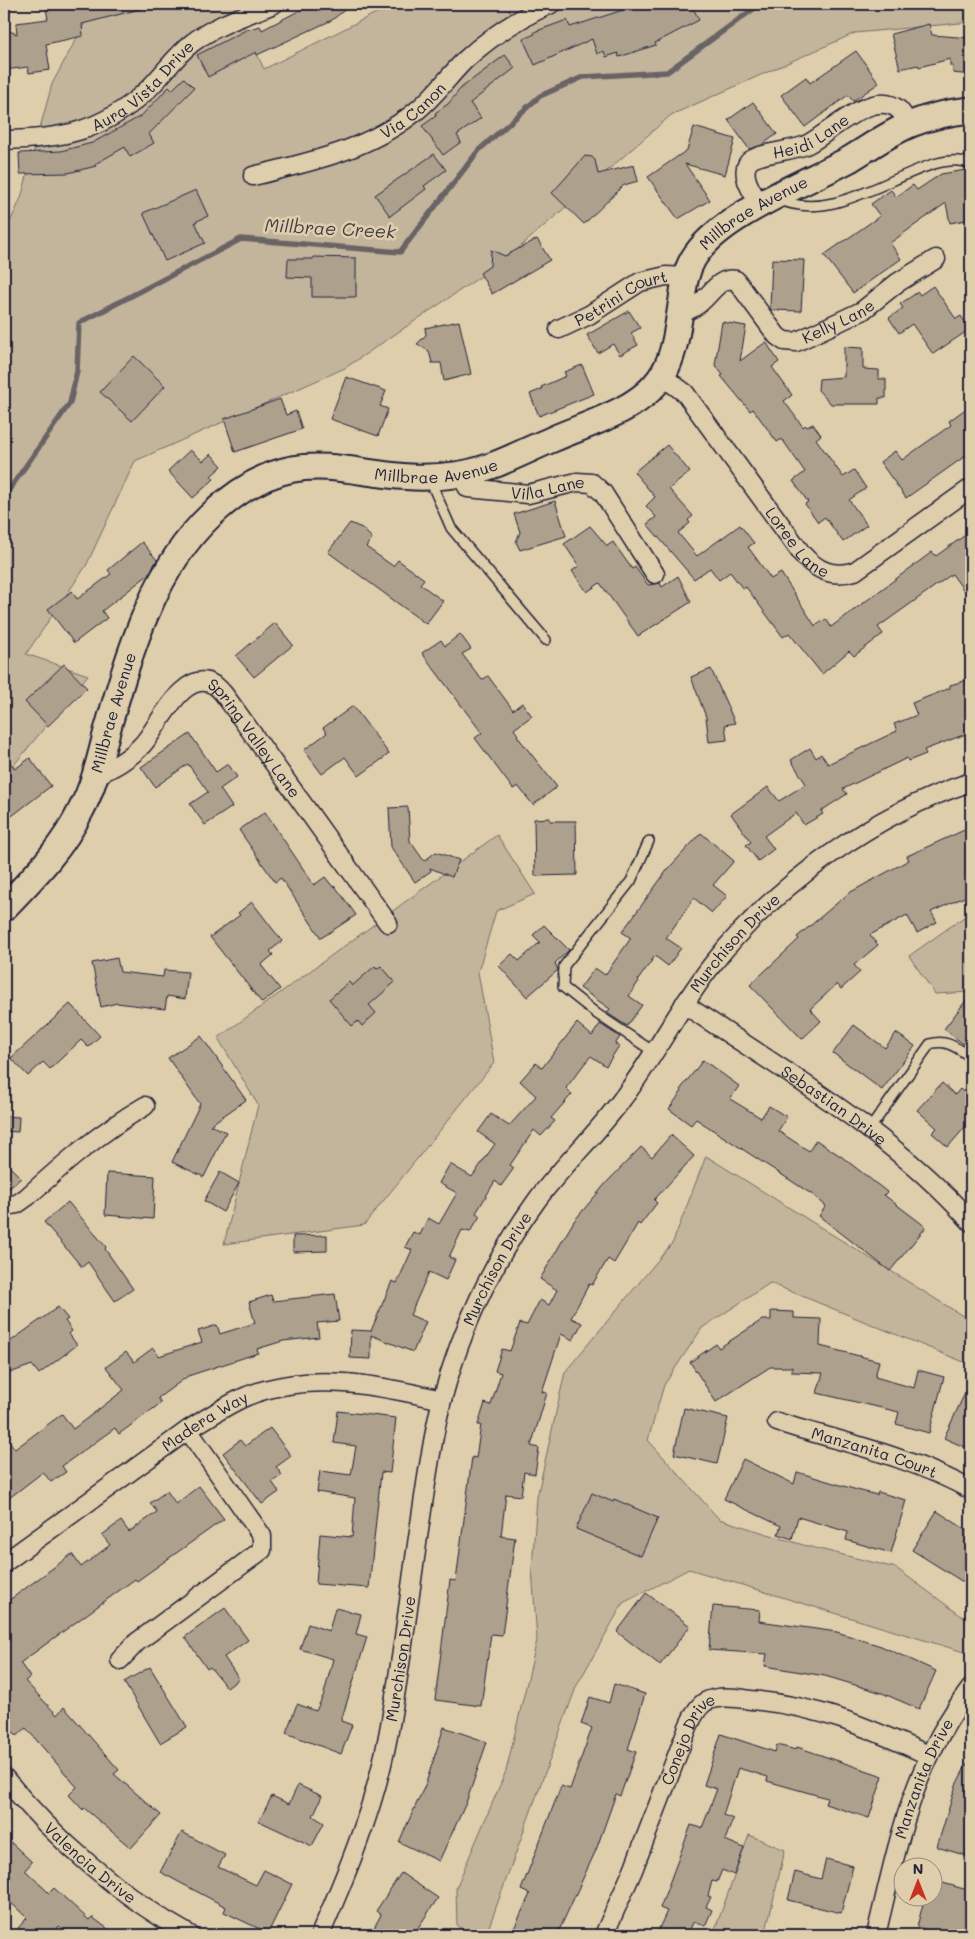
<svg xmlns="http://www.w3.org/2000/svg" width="975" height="1939" font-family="Mali,sans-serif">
<rect width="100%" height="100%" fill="#dfceab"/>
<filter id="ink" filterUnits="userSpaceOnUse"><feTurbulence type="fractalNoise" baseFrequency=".02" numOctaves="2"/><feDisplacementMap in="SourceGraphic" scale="10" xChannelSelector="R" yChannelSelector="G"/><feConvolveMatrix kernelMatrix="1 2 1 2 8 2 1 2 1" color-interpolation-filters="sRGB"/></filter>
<g filter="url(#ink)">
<!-- green -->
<g fill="#c3b59b" stroke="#726c6b">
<path d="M135 4H233L264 69 394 4H971V22L855 33 671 115 505 260 345 368 135 461 86 566 26 654 88 675 4 777V235L21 198 52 84 88 17Z"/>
<path d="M497 835 535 894 496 911 478 972 494 1063 364 1225 224 1244 258 1105 218 1038Z"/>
<path d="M971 912V992L935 994 909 956Z"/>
<path d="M706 1156 971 1321V1365L770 1283 702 1328 664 1385 648 1440 719 1519 803 1545 896 1568 971 1623 967 1653 689 1569 623 1603 576 1687 486 1935H474L457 1926 456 1888 506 1771 537 1640 532 1569 537 1497 565 1372 673 1242Z"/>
<path d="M749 1835 785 1850 765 1935H713Z"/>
</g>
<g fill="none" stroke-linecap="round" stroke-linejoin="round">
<!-- stream -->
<path stroke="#6b6466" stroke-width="5.5" d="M4 497 70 403 77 371 79 323 241 239 400 252 479 150 540 96 583 77 667 72 760 4"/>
</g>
<!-- building -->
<g fill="#ada18e" stroke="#22223b">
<path d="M45 4H140V9L82 24 83 36 46 44 50 70 29 73 28 67 4 70V29L17 34 16 23 48 19Z"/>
<path d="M312 4H352L332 20 257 55 256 52 208 77 197 55 246 30 260 26 262 30Z"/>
<path d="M632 4H691L699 20 655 43 656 45 619 57 618 53 606 57 604 51 597 54 592 39 535 65 523 39 535 34 534 32 567 20 570 27 623 10 622 7Z"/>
<path d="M929 24 932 35 971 38V75L953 73V66H950V59L919 67 918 65 900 69 891 34Z"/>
<path d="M856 51 879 83 853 101 848 95 805 127 781 95 806 77 810 83Z"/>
<path d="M505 55 515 68 470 103 481 118 457 135 461 142 443 155 422 126 436 116 435 113 448 104 461 88Z"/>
<path d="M184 78 194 88 149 134 154 143 130 157 125 147 95 164 96 166 68 173 20 174 19 153 61 151 92 143 141 116 169 87 172 90Z"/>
<path d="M753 102 777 134 762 145 749 149 728 120Z"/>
<path d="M694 127 735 139 725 175 685 164 710 200 678 219 648 177 687 150Z"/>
<path d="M434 154 446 170 424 186 426 189 390 216 375 195Z"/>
<path d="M585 156 592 157 595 160 598 174 634 165 638 181 624 185 584 224 552 193Z"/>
<path d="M966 170 969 183 971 182V219L950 223 946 203 890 243 901 259 853 293 824 255 880 216 871 204 891 190 896 197 913 185 917 190 941 174Z"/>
<path d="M196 190 208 216 195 222 205 243 165 261 143 213Z"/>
<path d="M537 239 550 260 492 294 480 273 490 266 491 250 505 256Z"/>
<path d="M313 257 356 258V297H312V278L287 277 288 259H313Z"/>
<path d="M772 259 804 260 801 311 771 310 770 308Z"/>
<path d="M933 286 956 319 961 316 970 329 933 354 912 324 899 333 889 318 903 308 900 304 918 292 920 295Z"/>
<path d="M629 311 640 328 631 333 638 345 620 355 613 344 598 353 587 335Z"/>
<path d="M459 321 471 374 444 381 441 363H432L429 351 417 344 426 335 425 328Z"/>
<path d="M722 322 746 326 740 361 766 342 779 362 772 367 792 395 784 401 803 427 805 425 807 427 813 424 821 435 816 439 843 477 854 470 866 488 849 500 867 525 843 542 825 517 818 522 805 504 808 502 793 481 805 472 782 439 777 442 753 409 750 411 721 376 723 375 715 365Z"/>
<path d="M844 347 863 348V369L879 370V379H886V398H879V404H831L818 390 819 379 844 377Z"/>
<path d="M134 356 165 386 132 421 100 392Z"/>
<path d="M582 365 594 394 539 416 530 394 542 389 541 387 566 376 564 372Z"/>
<path d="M346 377 386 391 380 406 388 409 378 436 330 419Z"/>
<path d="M280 399 286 415 296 411 302 429 235 452 224 419Z"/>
<path d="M971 405V452L906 498 880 462 895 451 902 460 951 425 949 421Z"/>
<path d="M667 445 690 472 669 489 693 516 688 520 690 523 678 533 697 556 740 525 754 543 748 547 771 579 781 573 815 626 826 619 831 627 932 552 936 556 971 531V600L952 574 878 627 883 634 854 656 849 651 822 674 789 633 783 637 746 587 743 589 730 572 719 580 710 568 694 579 647 524 656 517 646 506 655 497 634 472Z"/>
<path d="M190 450 203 461 211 454 222 466 211 476 214 479 193 498 168 471Z"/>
<path d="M555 501 566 536 520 550 516 542 520 532 514 514Z"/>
<path d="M350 523 362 528 372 538 366 547 393 566 398 560 424 579 420 584 443 601 426 624 328 552Z"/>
<path d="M590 526 607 546 613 542 632 569 635 567 648 585 660 583 662 587 678 576 691 602 638 636 600 583 587 592 572 571 579 566 564 544Z"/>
<path d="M142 542 157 560 148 575 102 611 107 618 74 643 48 609 72 591 77 599 80 597 111 574 108 570Z"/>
<path d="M275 623 293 645 254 677 236 656Z"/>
<path d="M460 634 471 649 462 654 482 680 488 676 513 710 522 703 532 716 514 729 518 735 517 736 557 787 533 805 518 786 513 789 475 738 482 733 422 653 441 640 445 646Z"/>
<path d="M64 664 87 688 48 726 25 702Z"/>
<path d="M711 669 735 723 725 725 727 740 709 742 706 717 691 677Z"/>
<path d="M971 679V732L924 750 926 754 908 761 907 758 843 789 847 794 821 811 823 814 804 825 796 813 764 836 774 849 758 861 746 845 751 842 731 814 768 787 779 801 806 784 791 760 810 748 816 758 821 754 828 764 897 731 894 724 917 715 912 703 950 688V685Z"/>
<path d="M353 706 389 754 359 776 345 757 322 774 304 750 327 733 323 728Z"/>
<path d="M190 734 216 772 228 764 237 777 220 789 232 807 205 825 190 804 208 792 188 764 155 787 141 767Z"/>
<path d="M4 754 15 769 30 758 51 786 4 822Z"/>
<path d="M408 807 410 841 424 861 436 852 459 860 452 877 430 868 431 871 415 882 391 847 389 808Z"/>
<path d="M265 812 314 885 325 877 333 887 335 886 356 915 321 938 281 878 275 882 239 830Z"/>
<path d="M550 818V821H576L577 875 535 876 534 819Z"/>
<path d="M971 827V894L931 912 937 922 917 933 907 915 870 935 878 945 854 965 860 972 841 989 837 984 810 1009 821 1021 802 1039 750 985 799 939 797 937 849 893 909 860 907 856Z"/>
<path d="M701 833 734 861 713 885 727 896 712 913 694 898 666 938 681 948 668 966 655 956 638 980 639 981 629 996 642 1005 627 1026 607 1013 610 1009 580 988 595 968 605 975 631 938 622 932 668 869Z"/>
<path d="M252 902 282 941 270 951 273 955 261 965 280 989 262 1003 210 937 240 915 238 913Z"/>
<path d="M544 925 569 950 555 963 558 970 527 997 499 966 512 954 519 961 540 942 533 935Z"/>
<path d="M117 958 120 972 163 977 164 970 188 972 185 999 167 996 165 1009 117 1003 101 1007 92 963Z"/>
<path d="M375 966 377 969 381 966 395 982 369 1005 376 1013 362 1026 358 1021 352 1026 329 999 349 982 352 986Z"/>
<path d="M971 994V1050L944 1029Z"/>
<path d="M70 1004 100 1036 88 1047 81 1040 50 1069 43 1062 28 1076 11 1058Z"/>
<path d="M577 1023 592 1036 600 1024 620 1037 615 1044 619 1046 606 1066 591 1056 585 1063 566 1088 572 1094 551 1118 555 1121 541 1136 534 1130 510 1165 514 1168 501 1186 495 1181 476 1213 480 1216 470 1232 462 1230 449 1257 455 1260 446 1280 429 1272 410 1315 426 1322 413 1352 371 1335V1359L350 1358 351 1330 371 1331 392 1281 397 1283 412 1250 405 1247 413 1232 420 1235 428 1218 439 1224 457 1193 439 1183 450 1164 472 1177 495 1144 478 1132 491 1114 509 1126 536 1096 520 1081 536 1063 542 1068Z"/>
<path d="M854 1025 885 1048 896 1033 915 1046 882 1090 833 1053Z"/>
<path d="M201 1036 246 1100 210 1125 226 1132 204 1177 172 1162 200 1104 168 1058Z"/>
<path d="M703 1060 739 1086 730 1099 761 1118 769 1106 787 1117 778 1131 809 1151 816 1140 842 1157 887 1192 884 1195 926 1227 890 1271 819 1216 826 1206 813 1195 696 1119 691 1125 669 1109 682 1091 680 1090Z"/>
<path d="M942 1083 955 1095 960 1089 971 1099V1120L948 1147 932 1133 937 1128 917 1110Z"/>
<path d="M4 1116 19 1117 18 1132 4 1131Z"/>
<path d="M671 1135 694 1156 654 1200 657 1203 640 1225 638 1223 614 1263 608 1259 592 1285 589 1284 571 1318 582 1323 573 1340 561 1334 542 1392 547 1393 531 1446 539 1448 535 1474 524 1472 521 1496 506 1494 501 1536 515 1538 502 1635 491 1634 481 1706 435 1700 450 1580 456 1581 472 1457 476 1458 481 1425H478L485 1403 491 1405 501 1373 495 1371 502 1349 510 1351 520 1323 527 1325 540 1300 549 1305 557 1290 540 1279 574 1221 607 1182 641 1147 652 1157Z"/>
<path d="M4 1161 21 1178 4 1193Z"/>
<path d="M220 1172 239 1183 223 1212 204 1201Z"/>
<path d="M107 1173 155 1176 153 1219 105 1215Z"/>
<path d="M68 1202 106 1247 105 1249 133 1289 115 1301 88 1262 82 1267 44 1222Z"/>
<path d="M327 1235V1251L293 1252V1236Z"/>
<path d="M335 1294 339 1321 317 1323 319 1337 283 1341 257 1349 258 1353 188 1376 158 1398 161 1403 119 1434 115 1428 62 1466 66 1472 51 1482 43 1472 4 1502V1434L15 1449 62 1414 73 1429 124 1390 106 1367 126 1352 134 1362 153 1348 159 1356 202 1342 198 1331 217 1325 220 1334 255 1323 249 1302 271 1295 273 1301Z"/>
<path d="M58 1307 68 1319 65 1321 72 1331 69 1334 77 1345 39 1374 32 1365 4 1375V1346Z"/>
<path d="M771 1311 794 1312V1318L821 1319 820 1346 879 1361 875 1377 914 1388 918 1370 944 1377 929 1433 896 1424 899 1412 817 1393 823 1373 792 1372V1367H770L716 1402 690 1362 716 1344 719 1348 762 1320H771Z"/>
<path d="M971 1380V1450L944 1438Z"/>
<path d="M684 1408 728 1418 717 1464 674 1454Z"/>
<path d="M338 1411 396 1418 390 1473 381 1472 369 1588 316 1584 320 1534 352 1537 355 1498 317 1492 320 1471 351 1475 356 1446 334 1443Z"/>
<path d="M270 1428 291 1456 276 1467 282 1475 272 1482 279 1492 262 1504 223 1453 240 1440 245 1446Z"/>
<path d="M743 1459 794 1484 797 1472 857 1490 877 1495 878 1492 906 1500 891 1553 846 1540 848 1532 798 1517 792 1539 778 1534 781 1526 724 1499Z"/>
<path d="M199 1486 224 1519 137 1581 135 1579 20 1663 30 1677 25 1681 57 1715 64 1707 119 1770 114 1774 161 1815 131 1848 84 1808 83 1810 69 1795 77 1787 26 1728 17 1736 4 1722V1604L72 1554 81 1567 110 1545 102 1535 121 1521 129 1532 157 1512 150 1503 167 1491 176 1504Z"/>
<path d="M592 1493 613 1502 614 1499 658 1518 641 1556 576 1529Z"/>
<path d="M937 1511 971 1533V1587L912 1550Z"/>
<path d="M646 1593 690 1626 660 1665 617 1632Z"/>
<path d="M713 1606 760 1610 759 1621 837 1632 881 1646 936 1671 919 1709 882 1693 825 1676 765 1666 767 1654 709 1650Z"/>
<path d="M225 1608 248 1640 224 1657 239 1679 227 1688 210 1667 207 1669 185 1637Z"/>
<path d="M335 1608 361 1614 356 1634 367 1637 341 1721 352 1725 341 1754 286 1733 297 1704 316 1711 324 1694 333 1659 300 1649 308 1624 329 1631Z"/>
<path d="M150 1667 187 1727 160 1743 124 1682Z"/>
<path d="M614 1684 645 1694 628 1749 636 1752 620 1796 616 1794 596 1850 557 1935H511L530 1894 521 1890 561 1786 570 1789 592 1728 581 1724 590 1697 609 1703Z"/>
<path d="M444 1727 487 1742 466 1803 439 1861 399 1842 426 1783Z"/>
<path d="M721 1734 775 1752 777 1745 796 1750 797 1747 883 1776 869 1818 825 1804 827 1798 767 1781 768 1777 738 1768 723 1815 733 1819 725 1840 744 1848 734 1875 722 1870 717 1882 712 1881 708 1896 711 1897 706 1907 712 1910 705 1926 694 1921 687 1935H656L667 1911 660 1908 691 1825 702 1828 717 1789 704 1785Z"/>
<path d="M971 1756V1857L937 1847 956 1785Z"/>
<path d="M298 1785 322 1796 313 1816 324 1823 312 1846 259 1821 272 1796 289 1804Z"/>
<path d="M182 1832 225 1855 218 1867 256 1885 264 1870 292 1884 268 1933 224 1912 226 1907 160 1872Z"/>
<path d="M4 1836 32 1862 25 1870 49 1893 54 1888 89 1920 92 1917 116 1935H70L59 1926 50 1935H27L18 1928 27 1918 4 1896Z"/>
<path d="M826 1859 853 1866 841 1913 788 1900 795 1872 821 1879Z"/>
<path d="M401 1873 438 1898 413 1935H370L381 1915 376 1911Z"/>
<path d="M932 1880 971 1891V1903L962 1935H947L917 1927 925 1896H932Z"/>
</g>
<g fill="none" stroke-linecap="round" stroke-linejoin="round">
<defs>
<g id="lane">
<path d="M778 199C845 230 925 143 971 164"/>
<path d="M429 478 451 528 546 640"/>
<path d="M649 841 631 881 564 966 563 987 597 1014 654 1052"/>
<path d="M869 1130 930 1044C947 1039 957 1048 971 1057"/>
</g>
<g id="street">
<path id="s1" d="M4 140C60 139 101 132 144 93 161 78 173 58 192 43 215 25 247 15 274 4"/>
<path id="s2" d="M253 176C310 162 368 150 415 112 434 97 448 77 465 60 491 36 519 18 551 4"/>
<path id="s3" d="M760 205C753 193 740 176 748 163 754 153 793 151 806 145 828 135 872 88 898 109 902 112 906 120 909 125"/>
<path id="s4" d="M680 312C708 309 713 275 736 280L777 336 784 341 796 342 862 311 897 283 936 259"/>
<path id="s5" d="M559 329 589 315 640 282 666 276 685 277"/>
<path id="s6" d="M662 376 685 393 802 554C817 571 833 578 855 571L971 488"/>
<path id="s7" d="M460 475 468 488 528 494 577 482 592 483 603 493 655 574"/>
<path id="s8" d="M95 776C112 768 130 759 143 744 158 728 184 666 214 685 222 689 229 702 234 708L388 923"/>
<path id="s9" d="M684 1004C783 1071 891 1132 971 1222"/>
<path d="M4 1206 17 1204 27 1197C67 1161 99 1133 145 1106"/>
<path id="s10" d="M777 1422C842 1442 912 1457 971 1490"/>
<path id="s11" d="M4 1563 188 1430C207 1418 226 1405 247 1396 311 1371 378 1385 442 1400"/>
<path d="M120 1660 137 1642 262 1550V1536L188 1430"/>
<path id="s12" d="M4 1777C52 1837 123 1898 190 1935"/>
<path id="s13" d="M320 1935C346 1875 371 1816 385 1751 401 1674 409 1595 421 1517 427 1478 432 1438 442 1400 461 1329 494 1259 537 1200 564 1164 597 1134 623 1098 655 1056 679 1007 712 965 775 885 875 813 971 782"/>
<path id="s14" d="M604 1935 633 1870 688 1727C692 1718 697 1707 705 1702 718 1695 737 1698 751 1700 819 1706 867 1727 928 1755"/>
<path id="s15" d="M876 1935C898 1844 912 1764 971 1688"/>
</g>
<g id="secondary">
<path id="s16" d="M4 908C33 878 62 849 81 810 94 786 100 758 107 731 129 655 152 570 212 514 306 428 353 489 455 475 489 471 522 452 553 439 576 429 601 421 623 409 674 382 674 349 682 299 684 284 686 271 693 259 718 216 806 183 850 159 870 147 889 133 911 124 931 116 950 112 971 110"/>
</g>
</defs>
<!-- lane casing -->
<use href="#lane" stroke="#22223b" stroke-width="12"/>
<!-- street casing -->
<use href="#street" stroke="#22223b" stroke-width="21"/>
<!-- secondary casing -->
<use href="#secondary" stroke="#22223b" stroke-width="29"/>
<!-- lane -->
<use href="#lane" stroke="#dfceab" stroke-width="9"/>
<!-- street -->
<use href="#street" stroke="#dfceab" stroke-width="18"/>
<!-- secondary -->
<use href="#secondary" stroke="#dfceab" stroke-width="25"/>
</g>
</g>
<g text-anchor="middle" stroke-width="5" stroke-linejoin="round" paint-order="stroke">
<!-- street labels -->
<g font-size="16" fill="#22223b" stroke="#dfceab">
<text dy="6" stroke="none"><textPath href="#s1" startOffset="155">Aura Vista Drive</textPath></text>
<text dy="6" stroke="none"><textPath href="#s2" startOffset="175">Via Canon</textPath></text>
<text dy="6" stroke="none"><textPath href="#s3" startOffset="115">Heidi Lane</textPath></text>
<text dy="6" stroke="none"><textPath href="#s16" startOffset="1141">Millbrae Avenue</textPath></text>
<text dy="6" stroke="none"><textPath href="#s5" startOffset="70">Petrini Court</textPath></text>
<text dy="6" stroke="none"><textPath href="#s4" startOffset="204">Kelly Lane</textPath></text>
<text dy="6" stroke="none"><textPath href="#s16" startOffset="691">Millbrae Avenue</textPath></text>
<text dy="6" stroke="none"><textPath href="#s7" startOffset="96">Villa Lane</textPath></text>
<text dy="6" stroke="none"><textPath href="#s6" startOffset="216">Loree Lane</textPath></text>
<text dy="6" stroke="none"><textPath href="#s16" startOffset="228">Millbrae Avenue</textPath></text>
<text dy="6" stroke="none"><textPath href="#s8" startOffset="226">Spring Valley Lane</textPath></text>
<text dy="6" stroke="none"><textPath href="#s13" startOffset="1099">Murchison Drive</textPath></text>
<text dy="6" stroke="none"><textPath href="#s9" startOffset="181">Sebastian Drive</textPath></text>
<text dy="6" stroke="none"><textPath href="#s13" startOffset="694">Murchison Drive</textPath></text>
<text dy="6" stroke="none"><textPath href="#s11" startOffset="246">Madera Way</textPath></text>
<text dy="6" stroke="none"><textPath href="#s10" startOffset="102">Manzanita Court</textPath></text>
<text dy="6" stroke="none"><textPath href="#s13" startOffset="289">Murchison Drive</textPath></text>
<text dy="6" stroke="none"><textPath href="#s14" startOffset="214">Conejo Drive</textPath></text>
<text dy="6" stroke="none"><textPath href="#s15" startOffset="164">Manzanita Drive</textPath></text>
<text dy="6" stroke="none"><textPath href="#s12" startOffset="122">Valencia Drive</textPath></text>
</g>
<!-- water labels -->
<g font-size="18" font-style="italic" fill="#403e4d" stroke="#dfceab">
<text transform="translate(330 229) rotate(3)" y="6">Millbrae Creek</text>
</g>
</g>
<!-- margin -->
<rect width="975" height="1939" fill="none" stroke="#dfceab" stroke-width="20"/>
<rect x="10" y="10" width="955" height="1919" fill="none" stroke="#22223b" stroke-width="2" filter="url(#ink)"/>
<!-- north arrow -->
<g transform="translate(918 1882)"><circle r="24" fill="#dfceab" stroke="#93897e"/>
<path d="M0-4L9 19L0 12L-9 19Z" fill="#c8321e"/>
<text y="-8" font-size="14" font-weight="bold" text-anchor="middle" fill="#22223b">N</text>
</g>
</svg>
